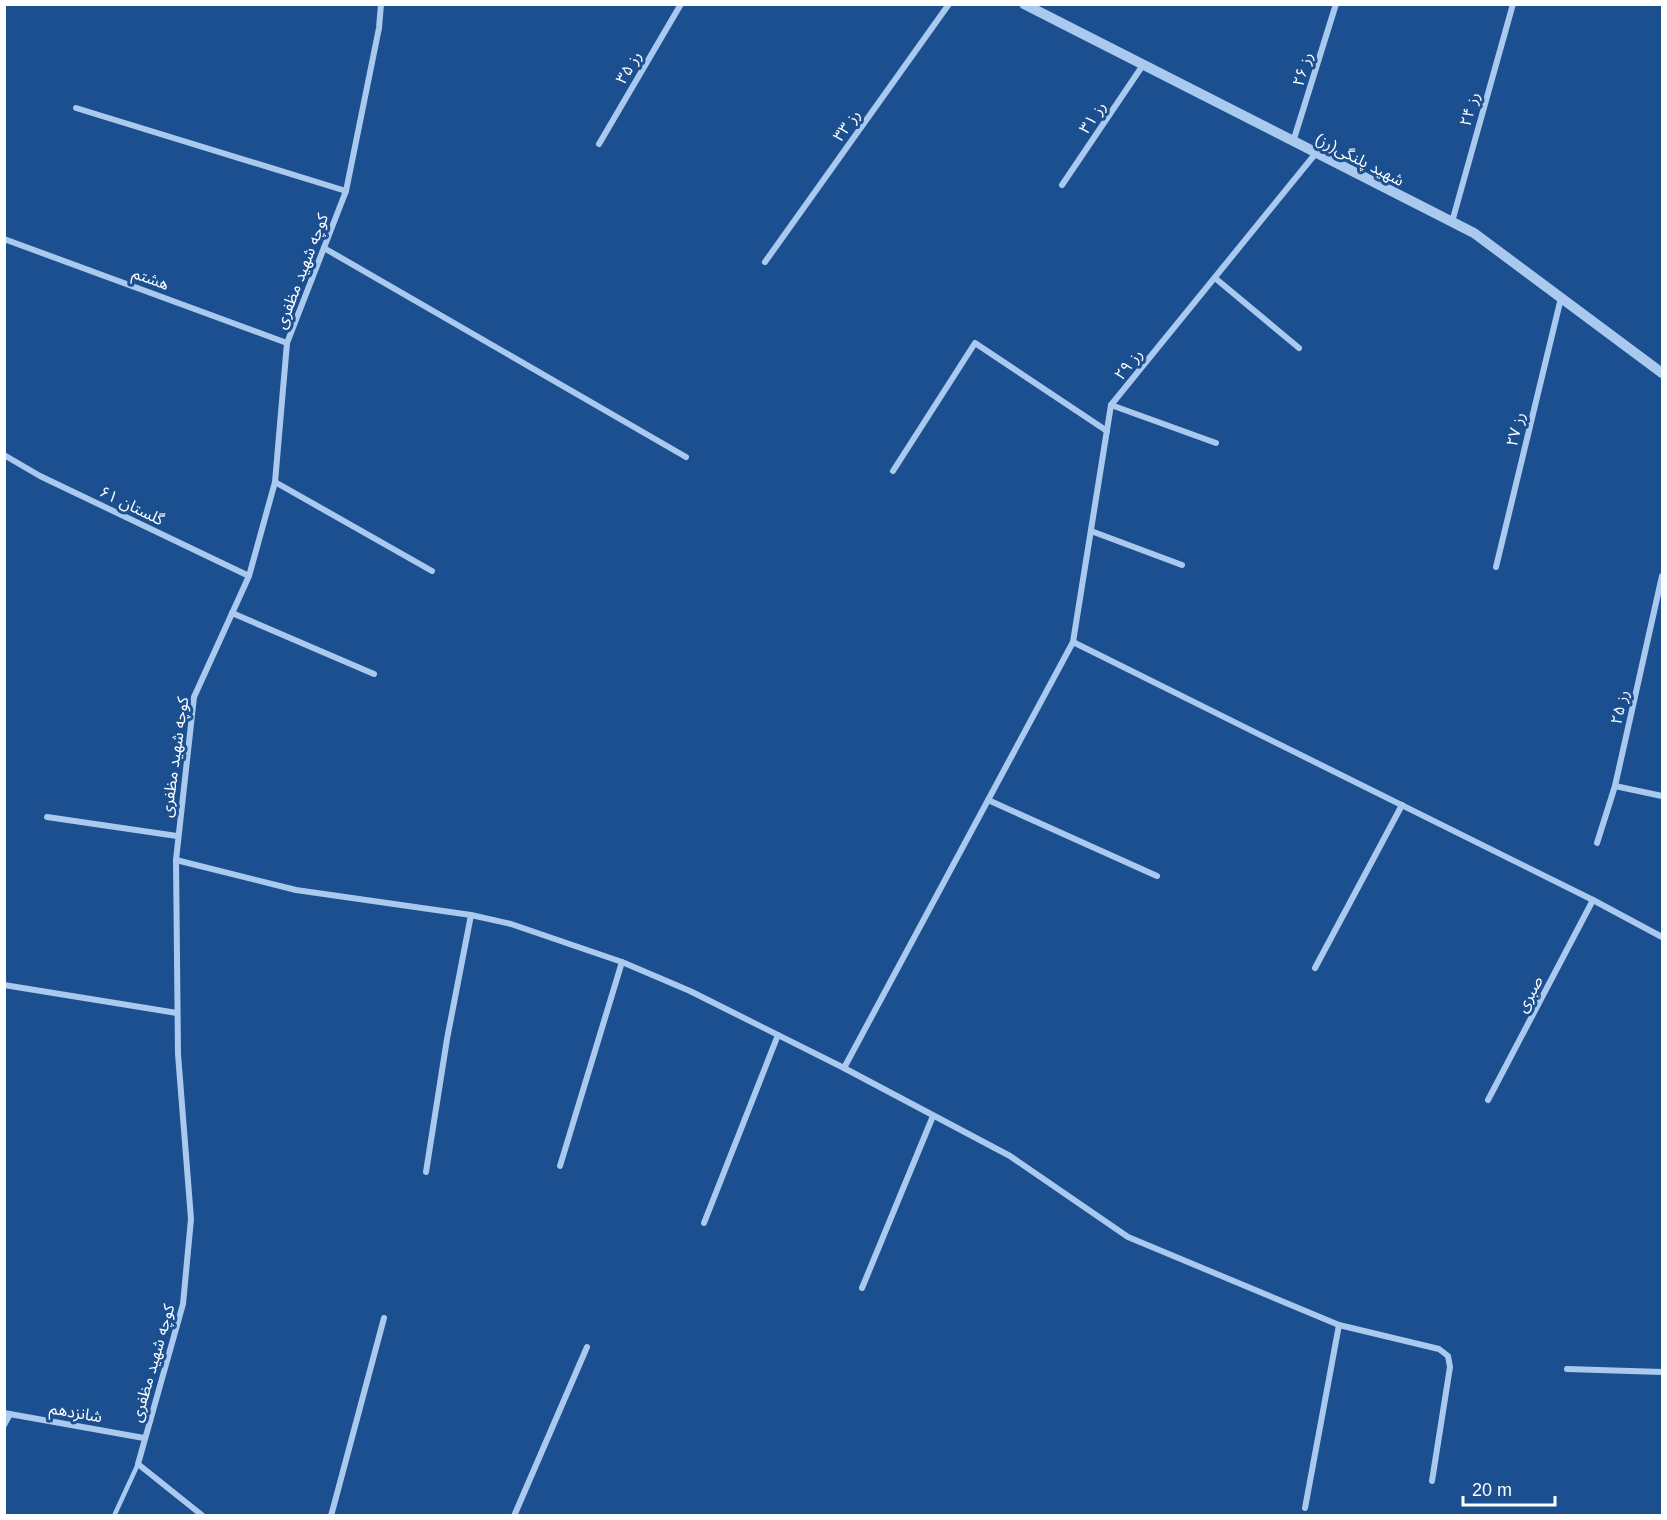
<svg xmlns="http://www.w3.org/2000/svg" width="1667" height="1520" font-family="Arial,'Noto Sans Arabic',sans-serif">
<rect width="100%" height="100%" fill="#1b4f8f"/>
<g fill="none" stroke-linecap="round" stroke-linejoin="round">
<!-- service -->
<path stroke="#a9c9ee" stroke-width="4.5" d="M114 1516 138 1464"/>
<!-- minor -->
<g stroke="#a9c9ee" stroke-width="6">
<path d="M76 108 346 191"/>
<path d="M1293 142 1336 4"/>
<path d="M599 144 681 4"/>
<path d="M1062 185 1143 65"/>
<path d="M1452 222 1513 4"/>
<path d="M4 239 287 343"/>
<path d="M324 248 686 457"/>
<path d="M765 262 949 4"/>
<path d="M1215 278 1299 348"/>
<path d="M1111 405 1216 443"/>
<path d="M4 455 40 476 249 576"/>
<path d="M893 471 975 343 1107 431"/>
<path d="M275 482 432 571"/>
<path d="M1091 531 1182 565"/>
<path d="M1496 567 1561 298"/>
<path d="M232 613 374 674"/>
<path d="M1073 642 1593 900 1662 937"/>
<path d="M1615 786 1662 796"/>
<path d="M988 800 1157 876"/>
<path d="M47 817 177 836"/>
<path d="M1597 843 1615 786 1662 576"/>
<path d="M176 860 296 890 471 915 511 924 622 962 690 991 844 1068 1010 1156 1128 1237 1339 1325 1439 1349 1448 1356 1450 1367 1432 1481"/>
<path d="M1315 968 1402 805"/>
<path d="M4 985 177 1013"/>
<path d="M844 1068 1073 642 1111 405 1316 153"/>
<path d="M1488 1100 1593 900"/>
<path d="M560 1166 622 962"/>
<path d="M426 1172 447 1039 471 915"/>
<path d="M704 1223 778 1035"/>
<path d="M862 1288 933 1116"/>
<path d="M1567 1369 1662 1372"/>
<path d="M4 1413 144 1438"/>
<path d="M4 1425 10 1414"/>
<path d="M1305 1508 1339 1325"/>
<path d="M203 1516 138 1464 183 1304 191 1219 178 1054 176 860 194 697 249 576 275 482 287 343 346 191 379 28 381 4"/>
<path d="M331 1516 384 1318"/>
<path d="M514 1516 587 1347"/>
</g>
<!-- tertiary -->
<path stroke="#a9c9ee" stroke-width="10" d="M1024 4 1474 233 1662 373"/>
</g>
<g text-anchor="middle" stroke-width="6" stroke-linejoin="round" paint-order="stroke">
<!-- street labels -->
<g font-size="16" fill="#fff" stroke="#1b4f8f">
<text transform="translate(628 67) rotate(-60)" y="6">رز ۳۵</text>
<text transform="translate(1302 69) rotate(-73)" y="6">رز ۲۶</text>
<text transform="translate(1469 109) rotate(-74)" y="6">رز ۲۴</text>
<text transform="translate(1092 117) rotate(-56)" y="6">رز ۳۱</text>
<text transform="translate(846 125) rotate(-55)" y="6">رز ۳۳</text>
<text transform="translate(1360 159) rotate(27)" y="6">شهید پلنگی(رز)</text>
<text transform="translate(301 271) rotate(-69)" y="6">کوچه شهید مظفری</text>
<text transform="translate(151 278) rotate(20)" y="6">هشتم</text>
<text transform="translate(1128 364) rotate(-51)" y="6">رز ۲۹</text>
<text transform="translate(1515 429) rotate(-76)" y="6">رز ۲۷</text>
<text transform="translate(132 505) rotate(26)" y="6">گلستان ۶۱</text>
<text transform="translate(1619 707) rotate(-77)" y="6">رز ۲۵</text>
<text transform="translate(174 757) rotate(-82)" y="6">کوچه شهید مظفری</text>
<text transform="translate(1529 994) rotate(-62)" y="6">صبری</text>
<text transform="translate(152 1363) rotate(-74)" y="6">کوچه شهید مظفری</text>
<text transform="translate(76 1412) rotate(10)" y="6">شانزدهم</text>
</g>
</g>
<!-- border -->
<rect width="1667" height="1520" fill="none" stroke="#ffffff" stroke-width="12"/>
<!-- scale -->
<path d="M1463 1496v9h92v-9" fill="none" stroke="#ffffff" stroke-width="3"/>
<text x="1472" y="1496" font-size="18" fill="#ffffff" stroke="#1b4f8f" stroke-width="4.5" paint-order="stroke">20 m</text>
</svg>
